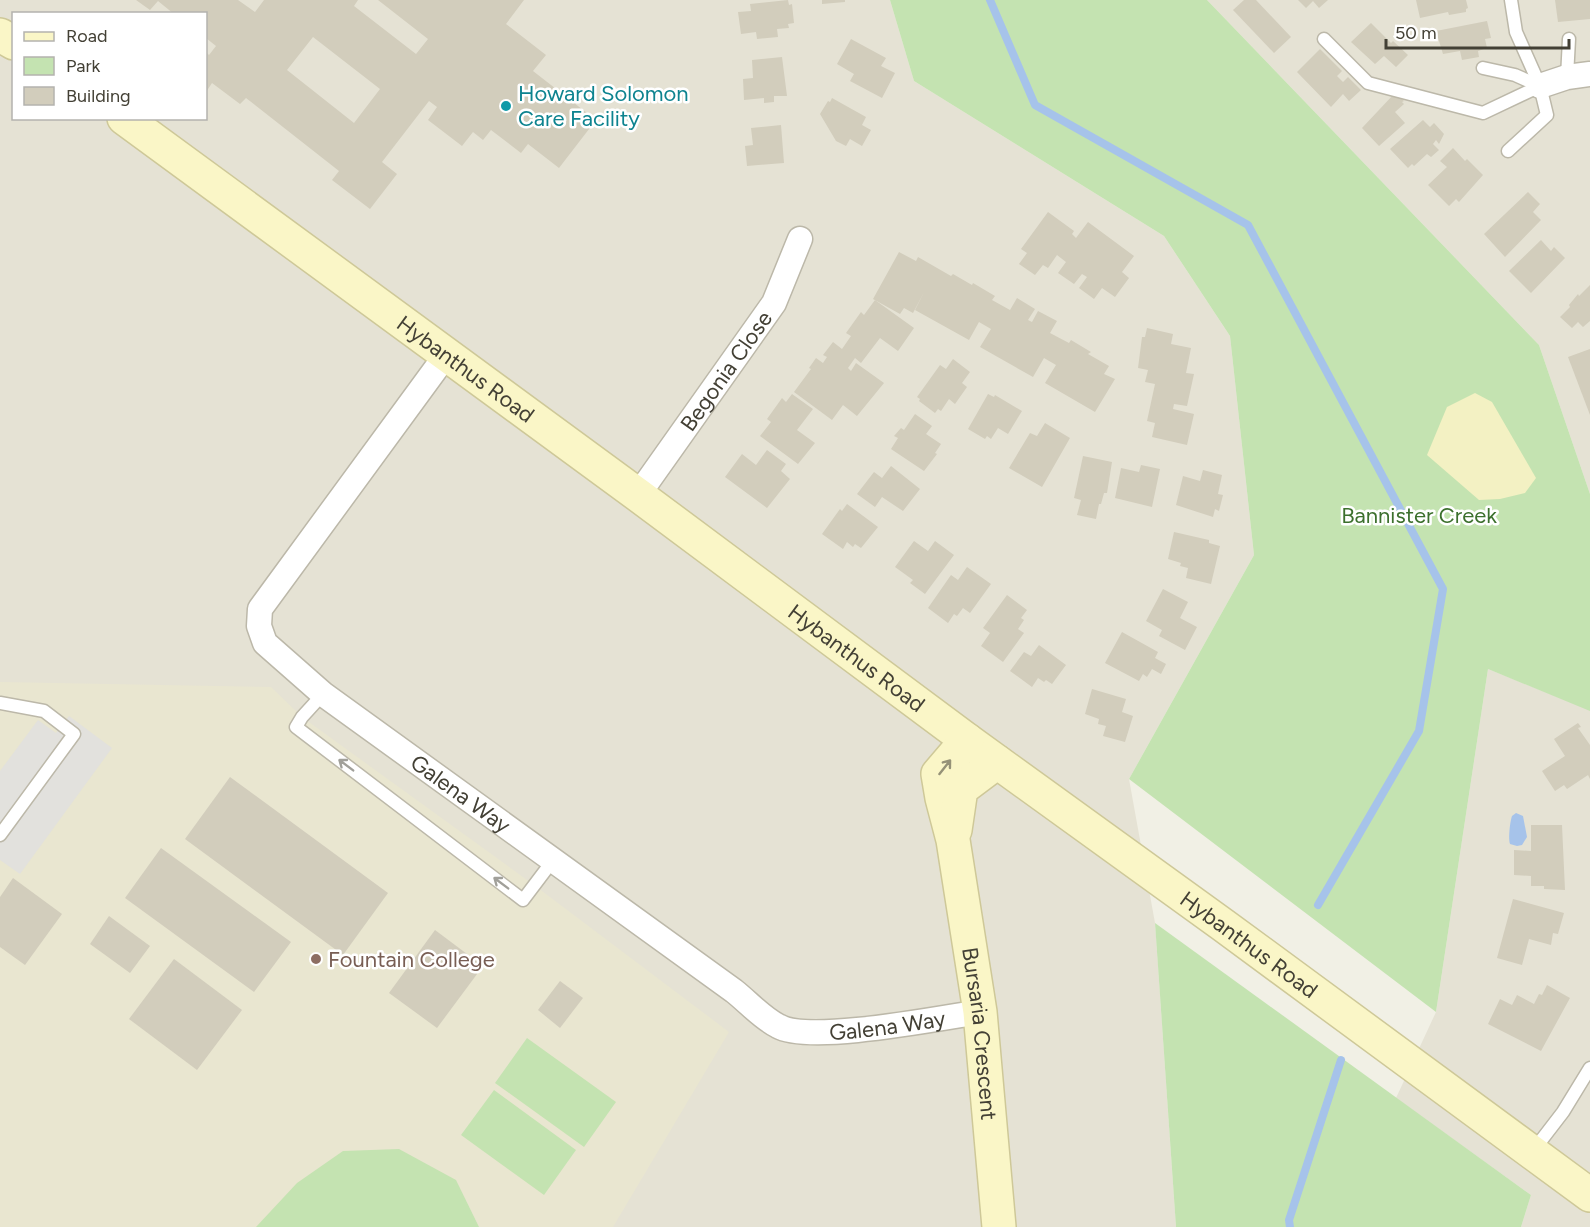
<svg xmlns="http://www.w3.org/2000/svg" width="1590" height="1227" font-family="Figtree,sans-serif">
<rect width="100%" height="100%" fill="#f1f0e5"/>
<!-- residential -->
<g fill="#e5e2d4" fill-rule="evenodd">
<path d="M0 0H890L914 81 1164 236 1230 336 1254 555 1129 779 1155 923 1176 1227H0ZM14 14H206V118H14Z"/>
<path d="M1207 0H1590V494L1539 345Z"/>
<path d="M1488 669 1590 710V1227H1521L1531 1195 1396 1098 1436 1012Z"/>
</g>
<!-- education -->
<path fill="#e9e6d0" d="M0 682 271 687 302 717 534 885 729 1032 613 1227H0Z"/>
<!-- green -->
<g fill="#c4e3b1">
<path d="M890 0H1207L1539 345 1590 494V711L1488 669 1436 1012 1129 779 1254 555 1230 336 1164 236 914 81Z"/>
<path d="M1155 923 1531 1195 1521 1227H1176Z"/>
<path d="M527 1038 616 1102 584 1147 495 1083Z"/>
<path d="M494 1090 576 1150 544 1195 461 1135Z"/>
<path d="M399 1149 456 1180 479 1227H256L297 1183 343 1151Z"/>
</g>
<!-- sand -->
<path fill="#f3f1c3" d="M1475 393 1492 402 1536 478 1525 493 1500 499 1479 500 1427 455 1447 407Z"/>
<!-- parking -->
<path fill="#e2e1dd" d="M69 716 112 748 20 874 0 860V771L38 720 56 733Z"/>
<!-- water -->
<path fill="#a6c3ea" d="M1516 813 1523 816 1527 837 1522 845 1517 846 1510 844C1508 838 1510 822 1512 816Z"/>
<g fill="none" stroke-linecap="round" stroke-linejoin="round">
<!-- stream -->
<g stroke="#a6c3ea" stroke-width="8">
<path d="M990 0 1035 105 1248 225 1443 589 1419 731 1318 905"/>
<path d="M1290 1227 1289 1220 1341 1060"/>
</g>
</g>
<!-- building -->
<g fill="#d2cdbc" fill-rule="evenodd">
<path d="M136 0H238L255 12 264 0H358L354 6 416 54 428 39 378 0H524L506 24 546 55 533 71 596 120 559 168 528 144 521 153 491 130 483 140 473 132 462 146 428 120 437 107 429 101 382 162 397 174 370 209 332 180 339 171 246 98 240 104 212 83 206 92V52L209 55 216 46 206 38V14H174L158 1 150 10ZM313 37 380 89 354 123 287 70Z"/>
<path d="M788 0 789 5 792 4 794 23 788 24 789 28 777 29 778 37 757 39 756 32 741 34 738 12 751 11 750 4Z"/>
<path d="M822 0H845V2L822 4Z"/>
<path d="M1244 0H1256L1291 37 1274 53 1233 10Z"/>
<path d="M1298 0H1328L1319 8 1313 1 1306 8Z"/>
<path d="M1416 0H1466L1468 8 1466 9V12L1449 15 1448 12 1420 18Z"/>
<path d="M1555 0H1590V19L1558 22Z"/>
<path d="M1487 21 1491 38 1485 39 1487 48 1478 51 1479 57 1462 60 1460 51 1443 54 1436 31Z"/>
<path d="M1371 23 1391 43 1393 41 1408 55 1396 67 1384 56 1375 64 1351 42Z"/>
<path d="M851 39 886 58 881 66 895 73 882 98 850 81 854 74 837 64Z"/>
<path d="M1320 49 1342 71 1337 76 1343 82 1348 77 1361 90 1349 101 1343 94 1331 107 1297 72Z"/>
<path d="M782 57 787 96H774V102L764 103V98L744 100 743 79 753 78 752 60Z"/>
<path d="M1394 94 1398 95 1404 101 1402 102 1404 104 1395 112 1405 123 1379 146 1362 128Z"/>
<path d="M832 98 866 117 862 125 871 130 862 146 850 139 846 146 836 141 820 114 828 101 830 102Z"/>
<path d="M1423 120 1430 127 1434 123 1444 134 1439 144 1436 140 1433 144 1439 150 1431 157 1427 154 1414 166 1412 164 1408 168 1390 149Z"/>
<path d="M781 125 784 163 747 166 745 146 753 145 751 128Z"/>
<path d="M1453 148 1465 161 1467 159 1483 175 1459 202 1456 199 1449 206 1428 185 1447 167 1440 161Z"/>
<path d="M1528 192 1540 204 1533 212 1541 220 1505 257 1484 234Z"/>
<path d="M1048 212 1074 231 1072 234 1076 238 1088 222 1134 256 1122 272 1129 278 1115 297 1102 288 1094 299 1079 288 1087 277 1082 274 1074 284 1058 273 1066 262 1057 255 1048 268 1043 265 1035 275 1019 264 1027 253 1021 249Z"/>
<path d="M1541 240 1551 251 1554 247 1565 258 1531 293 1509 271Z"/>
<path d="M899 252 916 261 918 257 951 276 953 274 972 285 973 283 995 296 992 300 1010 310 1017 298 1035 309 1028 320 1032 322 1038 311 1057 321 1050 333 1069 343 1071 340 1091 352 1088 354 1109 366 1104 374 1115 379 1095 412 1045 383 1056 365 1044 358 1033 377 980 347 991 329 979 322 969 340 915 310 924 292 913 313 904 308 900 314 873 299Z"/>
<path d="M1590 285V321L1583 327 1578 322 1572 328 1560 317 1570 307 1569 305 1578 294 1579 296Z"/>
<path d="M875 300 914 328 898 351 880 338 861 363 855 358 848 368 851 371 856 363 884 383 857 416 843 405 832 420 794 392 811 369 809 368 816 358 823 363 827 357 823 355 833 342 842 349 851 336 846 333 861 312 864 315Z"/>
<path d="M1147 328 1173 334 1171 344 1191 348 1186 373 1194 374 1187 406 1174 404 1173 409 1194 414 1187 445 1152 437 1155 423 1147 421 1155 384 1145 382 1148 370 1138 368 1142 337H1145Z"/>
<path d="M1590 349V415L1568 357Z"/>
<path d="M953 359 970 372 962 383 967 387 955 404 949 399 941 411 938 409 935 413 919 401 920 399 917 397 940 365 946 369Z"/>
<path d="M792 394 813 409 797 430 815 443 798 464 760 436 771 422 767 419 782 398 786 402Z"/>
<path d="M988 394 994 397 995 395 1022 411 1008 434 998 428 991 439 987 436 985 439 968 429Z"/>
<path d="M915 414 932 426 926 434 941 444 935 453 937 454 924 471 891 449 898 438 894 436 901 428 904 430Z"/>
<path d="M1045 423 1070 438 1042 487 1009 468 1030 433 1037 436Z"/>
<path d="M767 450 786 464 781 471 790 479 767 508 725 477 742 454 756 465Z"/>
<path d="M1083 456 1112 462 1107 493H1104L1101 504H1099L1096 519 1077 515 1081 500 1074 498Z"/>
<path d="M1141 465 1160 469 1152 507 1115 498 1121 468 1139 472Z"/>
<path d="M891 466 920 489 903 511 882 497 875 507 857 494 874 472 882 478Z"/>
<path d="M1203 470 1222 475 1218 494 1223 495 1219 511 1215 509 1213 517 1176 505 1183 476 1200 481Z"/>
<path d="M847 504 878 527 861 548 855 544 853 547 847 542 843 549 822 534 840 509 842 511Z"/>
<path d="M1174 532 1209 540V543L1220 546 1211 584 1186 578 1188 568 1180 566 1181 563 1168 559Z"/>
<path d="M914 541 928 551 935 541 954 555 925 594 910 583 913 580 895 567Z"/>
<path d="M967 567 991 584 970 613 963 608 957 616 954 614 948 623 928 608 951 575 958 580Z"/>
<path d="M1163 589 1188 602 1180 618 1197 627 1185 650 1159 636 1162 630 1146 621Z"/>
<path d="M1007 595 1027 610 1021 618 1024 620 1018 629 1024 633 1003 662 981 646 990 633 983 628Z"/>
<path d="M1122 632 1158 652 1155 658 1166 664 1161 674 1152 669 1147 677 1143 674 1139 681 1105 663Z"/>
<path d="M1039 645 1066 665 1052 684 1046 680 1044 682 1038 678 1032 687 1010 671 1024 652 1031 656Z"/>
<path d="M1092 689 1126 699 1122 712 1133 716 1125 742 1103 736 1106 726 1098 724 1099 719 1085 714Z"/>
<path d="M1578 723 1581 727 1578 728 1590 745V779L1588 775 1567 789 1564 785 1555 791 1542 771 1565 756 1554 739Z"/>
<path d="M230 777 388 893 343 955 185 839Z"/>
<path d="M1531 825H1562L1565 890 1544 889V886H1531V876L1514 875V850L1531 851Z"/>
<path d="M161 848 291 942 254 992 125 898Z"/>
<path d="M13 878 62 914 25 965 0 947V897Z"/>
<path d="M1513 899 1564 913 1558 934 1553 933 1551 945 1529 939 1522 965 1497 958Z"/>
<path d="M109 916 150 946 130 973 90 944Z"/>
<path d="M435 930 483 966 437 1028 389 993Z"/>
<path d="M174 959 242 1010 197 1070 129 1019Z"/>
<path d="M560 981 583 998 560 1028 538 1010Z"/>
<path d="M1547 985 1570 998 1541 1051 1488 1024 1500 999 1512 1005 1517 995 1534 1004 1539 994 1542 995Z"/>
</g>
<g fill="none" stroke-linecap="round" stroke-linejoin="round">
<defs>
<g id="lane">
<path d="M1324 39 1368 83 1483 113 1540 86"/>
<path d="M1483 68 1515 75 1540 86"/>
<path d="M1567 77 1569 39"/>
<path d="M1508 151 1547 115 1540 86 1516 32 1511 0"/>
<path d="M323 694 302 717 296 727 523 900 554 859"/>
<path d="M0 703 44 711 74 734 0 835"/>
<path d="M1533 1151 1563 1112 1590 1068"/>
</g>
<g id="street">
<path d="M1540 86 1567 77 1590 74"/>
<path id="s1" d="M446 355 260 609 259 626 265 643 323 694 734 991C748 1002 762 1018 778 1026 809 1044 940 1018 980 1012"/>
<path id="s2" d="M638 495 774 303 800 239"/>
</g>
<g id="secondary">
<path d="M0 35 14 43"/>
<path id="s3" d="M124 118 638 495 967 740 1223 925 1590 1195"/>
<path id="s4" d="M967 740 938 774 942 798 953 840 980 1012 999 1227"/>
<path d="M955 830 961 789 997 762"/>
</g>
</defs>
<!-- lane casing -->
<use href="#lane" stroke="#bcb8a9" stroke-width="15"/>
<!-- street casing -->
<use href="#street" stroke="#bcb8a9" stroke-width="27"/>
<!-- secondary casing -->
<use href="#secondary" stroke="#cec898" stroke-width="36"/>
<!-- lane -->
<use href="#lane" stroke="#fff" stroke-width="12"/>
<!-- street -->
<use href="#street" stroke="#fff" stroke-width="24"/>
<!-- secondary -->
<use href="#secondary" stroke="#faf6c7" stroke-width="33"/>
</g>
<!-- one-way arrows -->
<defs><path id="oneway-shaft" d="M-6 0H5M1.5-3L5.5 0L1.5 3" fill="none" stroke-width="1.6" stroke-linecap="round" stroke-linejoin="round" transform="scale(1.5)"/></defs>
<g stroke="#a1a09a">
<use href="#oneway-shaft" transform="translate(346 765) rotate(-143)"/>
<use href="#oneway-shaft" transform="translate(501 883) rotate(-143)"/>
</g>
<use stroke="#959277" href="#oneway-shaft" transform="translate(945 767) rotate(-52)"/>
<!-- markers -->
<circle fill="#0f9aa8" stroke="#fff" stroke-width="2" cx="506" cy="106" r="6"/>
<circle fill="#8d6e63" stroke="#fff" stroke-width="2" cx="316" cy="959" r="6"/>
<g text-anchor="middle" stroke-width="5" stroke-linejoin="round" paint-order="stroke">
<!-- culture labels -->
<g font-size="22" fill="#0d838f" stroke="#fff" text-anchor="start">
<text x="518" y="101">Howard Solomon<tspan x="518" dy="25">Care Facility</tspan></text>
</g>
<!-- street labels -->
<g font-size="22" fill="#434035" stroke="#fff">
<text dy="8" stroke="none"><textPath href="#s3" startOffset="424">Hybanthus Road</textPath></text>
<text dy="8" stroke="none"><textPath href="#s2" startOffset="152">Begonia Close</textPath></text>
<text dy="8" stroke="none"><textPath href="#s3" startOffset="910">Hybanthus Road</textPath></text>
<text dy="8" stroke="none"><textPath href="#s1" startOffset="597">Galena Way</textPath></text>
<text dy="8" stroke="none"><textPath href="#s3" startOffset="1396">Hybanthus Road</textPath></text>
<text dy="8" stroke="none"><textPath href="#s1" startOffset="1101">Galena Way</textPath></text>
<text dy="8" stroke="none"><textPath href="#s4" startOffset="308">Bursaria Crescent</textPath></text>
</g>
<!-- park labels -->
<g font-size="22" fill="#3c702d" stroke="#fff">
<text x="1419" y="523">Bannister Creek</text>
</g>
<!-- education labels -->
<g font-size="22" fill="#785e54" stroke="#fff" text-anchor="start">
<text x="328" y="967">Fountain College</text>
</g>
</g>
<!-- legend -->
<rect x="12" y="12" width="195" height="108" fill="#ffffff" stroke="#b4b3ae" stroke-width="1.5"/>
<rect x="24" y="32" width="30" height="9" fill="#faf6c7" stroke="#b4b3ae" stroke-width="1.5"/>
<text x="66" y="42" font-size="18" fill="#434035">Road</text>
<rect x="24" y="57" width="30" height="18" fill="#c4e3b1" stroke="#b4b3ae" stroke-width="1.5"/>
<text x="66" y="72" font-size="18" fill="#434035">Park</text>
<rect x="24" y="87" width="30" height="18" fill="#d2cdbc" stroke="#b4b3ae" stroke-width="1.5"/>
<text x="66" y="102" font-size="18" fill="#434035">Building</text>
<!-- scale -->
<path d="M1386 39v9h183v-9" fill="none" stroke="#434035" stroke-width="3"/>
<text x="1395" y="39" font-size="18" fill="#434035" stroke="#ffffff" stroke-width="4.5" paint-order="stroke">50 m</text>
</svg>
